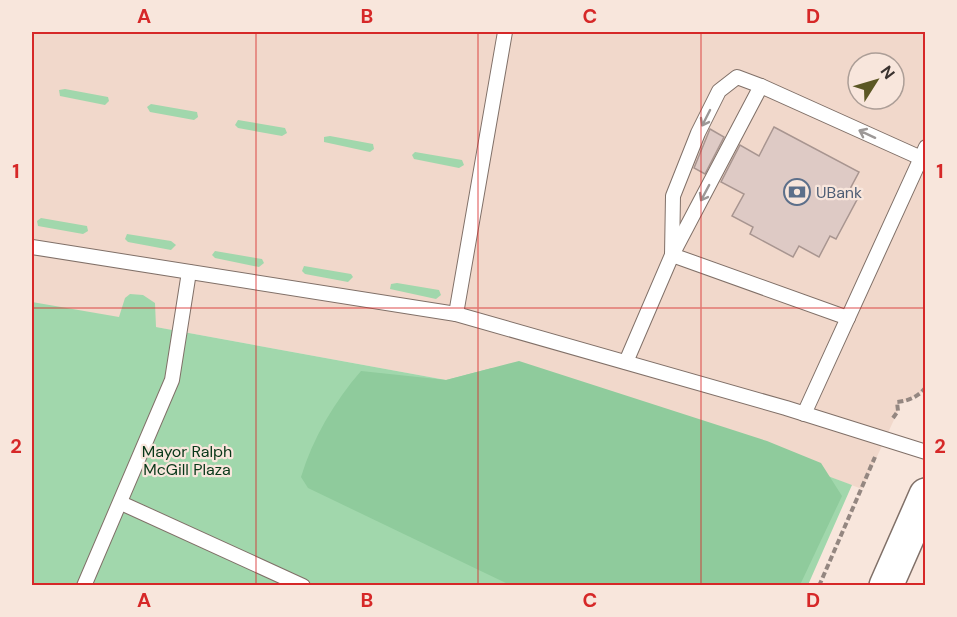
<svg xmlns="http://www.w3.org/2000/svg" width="957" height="617" font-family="'DM Sans',sans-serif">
<rect width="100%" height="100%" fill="#f8e6dc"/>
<!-- built -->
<path fill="#f1d8cb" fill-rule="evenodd" d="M32 32H925V387L920 394 905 401 898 402V411L862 489 723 437 465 375 446 380 156 327 32 585ZM858 63H894V99H858Z"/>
<!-- green -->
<g fill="#a1d7ac">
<path d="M65 89 108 97 109 101 105 105 60 96 59 90Z"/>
<path d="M151 104 197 112 198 117 194 120 150 112 147 107Z"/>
<path d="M238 120 285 128 287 133 282 136 238 128 235 125Z"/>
<path d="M330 136 373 144 374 149 370 152 324 142V137Z"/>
<path d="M415 152 462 160 464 165 459 168 414 159 412 155Z"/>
<path d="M41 218 87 226 88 231 83 234 38 226 37 221Z"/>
<path d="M127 234 171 241 176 245 171 250 128 242 125 239Z"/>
<path d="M215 251 262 259 264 263 259 267 215 258 212 255Z"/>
<path d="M304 266 351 274 353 277 348 282 305 274 302 271Z"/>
<path d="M397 283 439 290 441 295 436 299 390 289 391 284Z"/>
<path d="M130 294 143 295 155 303 156 327 446 380 492 368 518 370 723 437 852 485 808 585H32V302L119 317 125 298Z"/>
</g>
<!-- forest -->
<path fill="#8fcb9c" d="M519 361 767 441 821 463 842 496 800 585H510L308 488 301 477C313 438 334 402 361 371L446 380Z"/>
<!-- building -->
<g fill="#decac5" stroke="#a89590" stroke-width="1.5">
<path d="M774 127 859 172 850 189 860 194 836 239 830 236 819 257 799 246 793 257 750 234 753 227 732 216 744 194 721 182 740 145 759 156Z"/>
<path d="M710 129 724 137 705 174 694 168Z"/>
</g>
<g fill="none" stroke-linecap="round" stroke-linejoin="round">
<defs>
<g id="service">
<path d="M505 32 456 314 786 408 926 452"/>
<path d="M32 247 456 314"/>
<path d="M672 255 673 196 698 133 719 91 737 77 761 86 921 158"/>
<path d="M672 255 848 318"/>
<path d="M626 362 672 255 761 86"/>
<path d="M804 414 926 147"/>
<path d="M121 503 303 586"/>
<path d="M84 586 172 380 189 272"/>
</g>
<path id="secondary" d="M886 586 926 495"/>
</defs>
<!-- service casing -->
<use href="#service" stroke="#807068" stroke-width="16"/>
<!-- secondary casing -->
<use href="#secondary" stroke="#807068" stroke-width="36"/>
<!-- path -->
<g stroke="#948781" stroke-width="4" stroke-dasharray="6 3" stroke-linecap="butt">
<path d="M893 418 898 411 897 402C909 401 919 396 926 387"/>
<path d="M819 586 875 457"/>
</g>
<!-- service -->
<use href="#service" stroke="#fff" stroke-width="14"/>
<!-- secondary -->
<use href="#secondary" stroke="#fff" stroke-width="33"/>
</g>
<!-- one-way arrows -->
<defs><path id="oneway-shaft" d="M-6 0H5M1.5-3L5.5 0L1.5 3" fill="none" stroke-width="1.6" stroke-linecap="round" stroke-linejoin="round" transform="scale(1.5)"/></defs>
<g stroke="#9c9897">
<use href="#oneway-shaft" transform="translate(706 118) rotate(117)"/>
<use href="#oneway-shaft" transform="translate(867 134) rotate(-155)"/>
<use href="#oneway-shaft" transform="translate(705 193) rotate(118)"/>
</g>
<!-- grid -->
<path fill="none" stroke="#d62828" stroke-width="1.5" stroke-opacity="0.55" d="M256 32V586M478 32V586M701 32V586M32 308H926"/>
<!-- icons -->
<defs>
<symbol id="bank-ring" viewBox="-11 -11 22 22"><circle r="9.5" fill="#f8e6dc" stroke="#5c6f8a" stroke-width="1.5"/><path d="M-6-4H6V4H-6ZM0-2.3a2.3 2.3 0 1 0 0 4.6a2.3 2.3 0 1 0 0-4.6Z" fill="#5c6f8a"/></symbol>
</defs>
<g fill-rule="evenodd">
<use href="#bank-ring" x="782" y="177" width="30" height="30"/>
</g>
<g text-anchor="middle" stroke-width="4.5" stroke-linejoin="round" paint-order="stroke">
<!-- service labels -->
<g font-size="16" fill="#4e5e75" stroke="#f8e6dc" text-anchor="start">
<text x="816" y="198">UBank</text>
</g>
<!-- park labels -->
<g font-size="16" fill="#073718" stroke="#f8e6dc">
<text x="187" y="457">Mayor Ralph<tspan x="187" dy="18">McGill Plaza</tspan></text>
</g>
</g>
<!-- border -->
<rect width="957" height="617" fill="none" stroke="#f8e6dc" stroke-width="66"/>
<!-- north arrow -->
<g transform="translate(876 81) rotate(53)"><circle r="28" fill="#f8e6dc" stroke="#ac9e97" stroke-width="1.5"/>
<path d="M0-4.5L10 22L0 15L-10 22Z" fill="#5b5724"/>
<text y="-9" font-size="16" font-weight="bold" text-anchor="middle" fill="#3a322f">N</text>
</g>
<rect x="33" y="33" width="891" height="551" fill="none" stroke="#d62828" stroke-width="2"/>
<g font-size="20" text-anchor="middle" font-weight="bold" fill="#d62828">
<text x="144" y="23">A</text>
<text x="367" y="23">B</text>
<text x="590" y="23">C</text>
<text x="813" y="23">D</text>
<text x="16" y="178">1</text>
<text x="940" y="178">1</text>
<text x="16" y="453">2</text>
<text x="940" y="453">2</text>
<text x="144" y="607">A</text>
<text x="367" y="607">B</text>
<text x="590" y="607">C</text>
<text x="813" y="607">D</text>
</g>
</svg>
